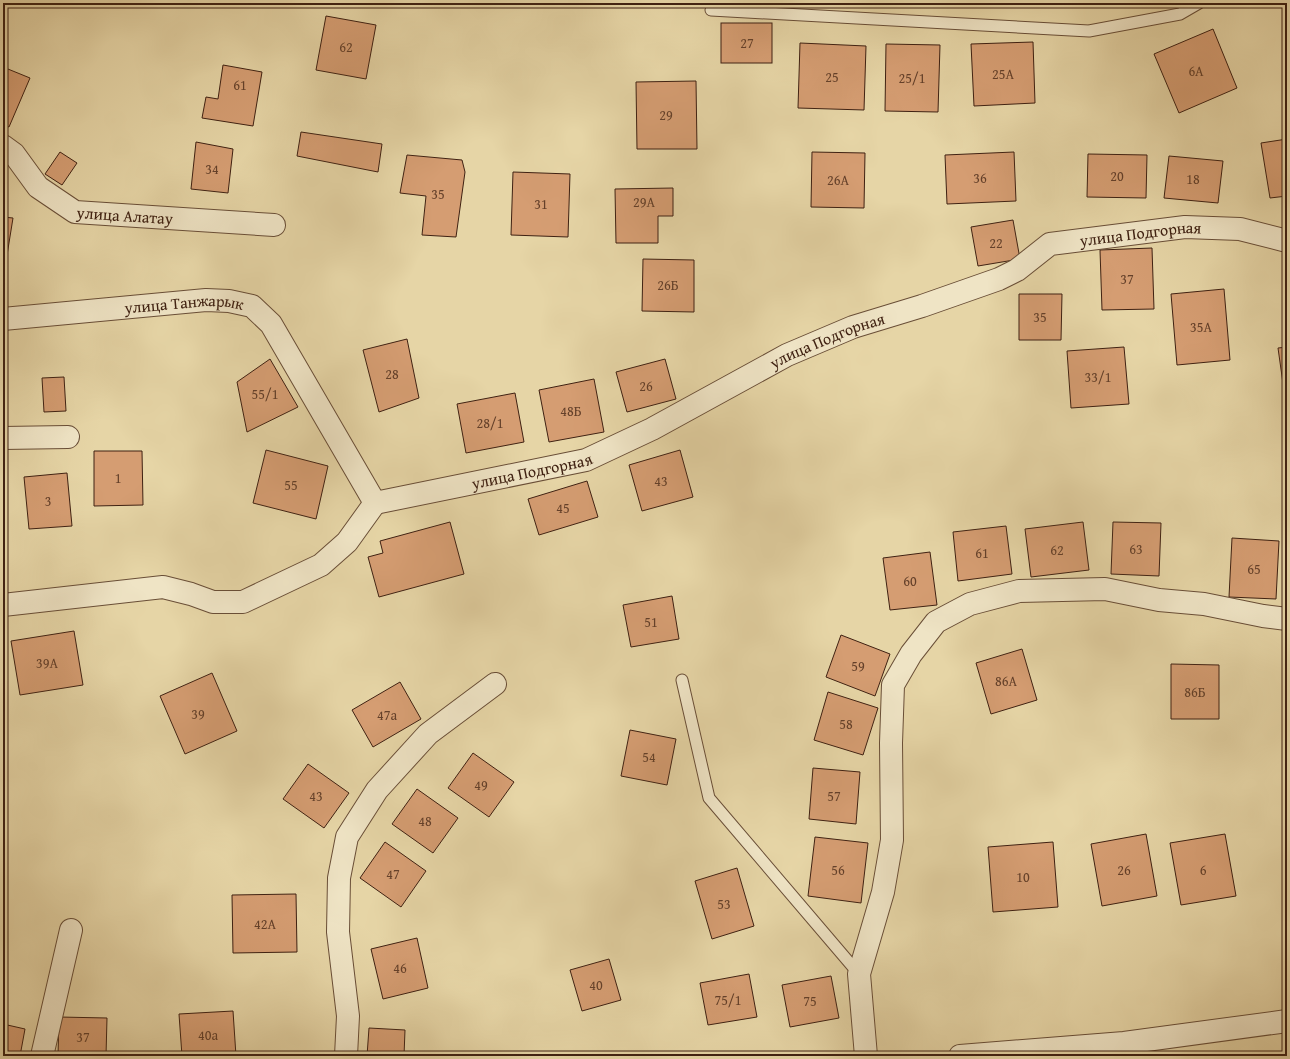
<svg xmlns="http://www.w3.org/2000/svg" width="1290" height="1059" font-family="'Gentium Book Plus',serif">
<rect width="100%" height="100%" fill="#e6d5a6"/>
<filter id="stains"><feTurbulence type="fractalNoise" baseFrequency=".005" numOctaves="4"/><feColorMatrix values="0 0 0 0 .2 0 0 0 0 .09 0 0 0 0 .02 0 0 0 .5 -.17"/></filter>
<radialGradient id="worn" r=".72"><stop offset=".6" stop-color="#630" stop-opacity="0"/><stop offset="1" stop-color="#630" stop-opacity=".3"/></radialGradient>
<!-- building -->
<g fill="#d59d72" stroke="#3f2112">
<path d="M326 16 376 25 366 79 316 70Z"/>
<rect x="721" y="23" width="51" height="40"/>
<path d="M1213 29 1237 88 1179 113 1154 54Z"/>
<path d="M1033 42 1035 103 974 106 971 44Z"/>
<path d="M800 43 866 46 864 110 798 108Z"/>
<path d="M886 44 940 45 938 112 885 111Z"/>
<path d="M223 65 262 72 253 126 202 118 206 97 218 99Z"/>
<path d="M3 67 30 78 9 127 3 125Z"/>
<path d="M696 81 697 149H637L636 82Z"/>
<path d="M301 132 382 144 378 172 297 156Z"/>
<path d="M1287 139V196L1270 198 1261 143Z"/>
<path d="M196 142 233 149 228 193 191 189Z"/>
<path d="M60 152 77 163 62 185 45 174Z"/>
<path d="M812 152 865 153 864 208 811 207Z"/>
<path d="M1014 152 1016 201 947 204 945 155Z"/>
<path d="M1088 154 1147 155 1146 198 1087 197Z"/>
<path d="M407 155 462 160 465 172 456 237 422 235 426 196 400 193Z"/>
<path d="M1169 156 1223 161 1218 203 1164 198Z"/>
<path d="M513 172 570 174 568 237 511 235Z"/>
<path d="M673 188V216H658V243H616L615 189Z"/>
<path d="M3 217 13 218 3 280Z"/>
<path d="M1013 220 1020 259 978 266 971 227Z"/>
<path d="M1152 248 1154 309 1102 310 1100 250Z"/>
<path d="M643 259 694 260V312L642 311Z"/>
<path d="M1224 289 1230 360 1177 365 1171 294Z"/>
<path d="M1019 294H1062L1061 340H1019Z"/>
<path d="M407 339 419 398 379 412 363 350Z"/>
<path d="M1124 347 1129 404 1071 408 1067 351Z"/>
<path d="M1287 347V405H1286L1278 348Z"/>
<path d="M270 359 298 407 247 432 237 382Z"/>
<path d="M665 359 676 399 627 412 616 372Z"/>
<path d="M64 377 66 411 44 412 42 378Z"/>
<path d="M594 379 604 432 549 442 539 390Z"/>
<path d="M515 393 524 442 466 453 457 404Z"/>
<path d="M266 450 328 466 316 519 253 503Z"/>
<path d="M680 450 693 497 642 511 629 465Z"/>
<path d="M94 451H142L143 505 94 506Z"/>
<path d="M67 473 72 526 29 529 24 477Z"/>
<path d="M587 481 598 517 539 535 528 499Z"/>
<path d="M3 495 5 527 3 528Z"/>
<path d="M450 522 464 574 379 597 368 557 383 553 380 541Z"/>
<path d="M1083 522 1089 570 1031 577 1025 529Z"/>
<path d="M1113 522 1161 523 1159 576 1111 574Z"/>
<path d="M1006 526 1012 574 958 581 953 532Z"/>
<path d="M1232 538 1279 541 1276 599 1229 597Z"/>
<path d="M930 552 937 605 890 610 883 558Z"/>
<path d="M672 596 679 639 631 647 623 605Z"/>
<path d="M74 631 83 685 20 695 11 641Z"/>
<path d="M841 635 890 654 875 696 826 677Z"/>
<path d="M1022 649 1037 700 991 714 976 663Z"/>
<path d="M1171 664 1219 665V719H1171Z"/>
<path d="M212 673 237 731 185 754 160 696Z"/>
<path d="M400 682 421 719 373 747 352 710Z"/>
<path d="M828 692 878 708 863 755 814 740Z"/>
<path d="M630 730 676 739 667 785 621 776Z"/>
<path d="M473 753 514 782 489 817 448 788Z"/>
<path d="M308 764 349 793 324 828 283 799Z"/>
<path d="M813 768 860 772 856 824 809 819Z"/>
<path d="M417 789 458 818 433 853 392 824Z"/>
<path d="M1146 834 1157 896 1102 906 1091 844Z"/>
<path d="M1225 834 1236 896 1181 905 1170 843Z"/>
<path d="M815 837 868 843 861 903 808 896Z"/>
<path d="M385 842 426 871 401 907 360 878Z"/>
<path d="M1053 842 1058 907 993 912 988 847Z"/>
<path d="M737 868 754 926 712 939 695 881Z"/>
<path d="M296 894 297 952 233 953 232 895Z"/>
<path d="M417 938 428 988 383 999 371 949Z"/>
<path d="M609 959 621 1000 582 1011 570 970Z"/>
<path d="M749 974 757 1017 708 1025 700 983Z"/>
<path d="M831 976 839 1018 790 1027 782 985Z"/>
<path d="M233 1011 236 1056H182L179 1014Z"/>
<path d="M59 1017 107 1018 106 1056H58Z"/>
<path d="M3 1024 25 1029 20 1056H3Z"/>
<path d="M369 1028 405 1030 404 1056H367Z"/>
</g>
<g fill="none" stroke-linecap="round" stroke-linejoin="round">
<defs>
<g id="service">
<path d="M711 10 1089 31 1180 14 1199 3"/>
<path d="M682 680 709 798 859 974"/>
</g>
<g id="minor">
<path id="s1" d="M3 146 14 154 38 187 75 212 274 225"/>
<path id="s2" d="M3 319 206 300 229 301 252 306 271 324 375 503"/>
<path d="M3 438 68 437"/>
<path id="s3" d="M375 503 586 460 652 429 787 355 853 327 922 306 999 279 1017 270 1050 244 1185 227 1240 229 1287 241"/>
<path d="M3 605 163 587 191 594 213 602H243L321 565 347 542 375 503"/>
<path d="M42 1056 71 930"/>
<path d="M346 1056 348 1016 338 932 339 878 347 837 377 790 428 734 495 684"/>
<path d="M866 1056 859 974 883 892 892 840 891 743 893 685 911 654 936 622 970 604 1019 591 1105 589 1159 600 1204 604 1263 616 1287 619"/>
<path d="M960 1056 1124 1043 1287 1021"/>
</g>
</defs>
<!-- service casing -->
<use href="#service" stroke="#694e37" stroke-width="13"/>
<!-- minor casing -->
<use href="#minor" stroke="#694e37" stroke-width="24"/>
<!-- service -->
<use href="#service" stroke="#efe4c5" stroke-width="11"/>
<!-- minor -->
<use href="#minor" stroke="#efe4c5" stroke-width="22"/>
</g>
<g text-anchor="middle" stroke-width="3" stroke-linejoin="round" paint-order="stroke">
<!-- number labels -->
<g font-size="14" fill="#64402a">
<text x="747" y="48">27</text>
<text x="346" y="52">62</text>
<text x="1196" y="76">6А</text>
<text x="1003" y="79">25А</text>
<text x="832" y="82">25</text>
<text x="912" y="83">25/1</text>
<text x="240" y="90">61</text>
<text x="666" y="120">29</text>
<text x="212" y="174">34</text>
<text x="1117" y="181">20</text>
<text x="980" y="183">36</text>
<text x="1193" y="184">18</text>
<text x="838" y="185">26А</text>
<text x="438" y="199">35</text>
<text x="644" y="207">29А</text>
<text x="541" y="209">31</text>
<text x="996" y="248">22</text>
<text x="1127" y="284">37</text>
<text x="668" y="290">26Б</text>
<text x="1040" y="322">35</text>
<text x="1201" y="332">35А</text>
<text x="392" y="379">28</text>
<text x="1098" y="382">33/1</text>
<text x="646" y="391">26</text>
<text x="265" y="399">55/1</text>
<text x="571" y="416">48Б</text>
<text x="490" y="428">28/1</text>
<text x="118" y="483">1</text>
<text x="661" y="486">43</text>
<text x="291" y="490">55</text>
<text x="48" y="506">3</text>
<text x="563" y="513">45</text>
<text x="1136" y="554">63</text>
<text x="1057" y="555">62</text>
<text x="982" y="558">61</text>
<text x="1254" y="574">65</text>
<text x="910" y="586">60</text>
<text x="651" y="627">51</text>
<text x="47" y="668">39А</text>
<text x="858" y="671">59</text>
<text x="1006" y="686">86А</text>
<text x="1195" y="697">86Б</text>
<text x="198" y="719">39</text>
<text x="387" y="720">47а</text>
<text x="846" y="729">58</text>
<text x="649" y="762">54</text>
<text x="481" y="790">49</text>
<text x="316" y="801">43</text>
<text x="834" y="801">57</text>
<text x="425" y="826">48</text>
<text x="838" y="875">56</text>
<text x="1124" y="875">26</text>
<text x="1203" y="875">6</text>
<text x="393" y="879">47</text>
<text x="1023" y="882">10</text>
<text x="724" y="909">53</text>
<text x="265" y="929">42А</text>
<text x="400" y="973">46</text>
<text x="596" y="990">40</text>
<text x="728" y="1005">75/1</text>
<text x="810" y="1006">75</text>
<text x="208" y="1040">40а</text>
<text x="83" y="1042">37</text>
</g>
<!-- street labels -->
<g font-size="16" fill="#3f2112" stroke="#efe4c5">
<text dy="6" stroke="none"><textPath href="#s1" startOffset="149">улица Алатау</textPath></text>
<text dy="6" stroke="none"><textPath href="#s3" startOffset="821">улица Подгорная</textPath></text>
<text dy="6" stroke="none"><textPath href="#s2" startOffset="182">улица Танжарык</textPath></text>
<text dy="6" stroke="none"><textPath href="#s3" startOffset="485">улица Подгорная</textPath></text>
<text dy="6" stroke="none"><textPath href="#s3" startOffset="160">улица Подгорная</textPath></text>
</g>
</g>
<!-- margin -->
<rect width="1290" height="1059" fill="none" stroke="#e6d5a6" stroke-width="16"/>
<rect x="4" y="4" width="1282" height="1051" fill="none" stroke="#3f2112" stroke-width="2"/>
<rect x="8" y="8" width="1274" height="1043" fill="none" stroke="#3f2112"/>
<rect width="100%" height="100%" filter="url(#stains)"/>
<rect width="100%" height="100%" fill="url(#worn)"/>
</svg>
